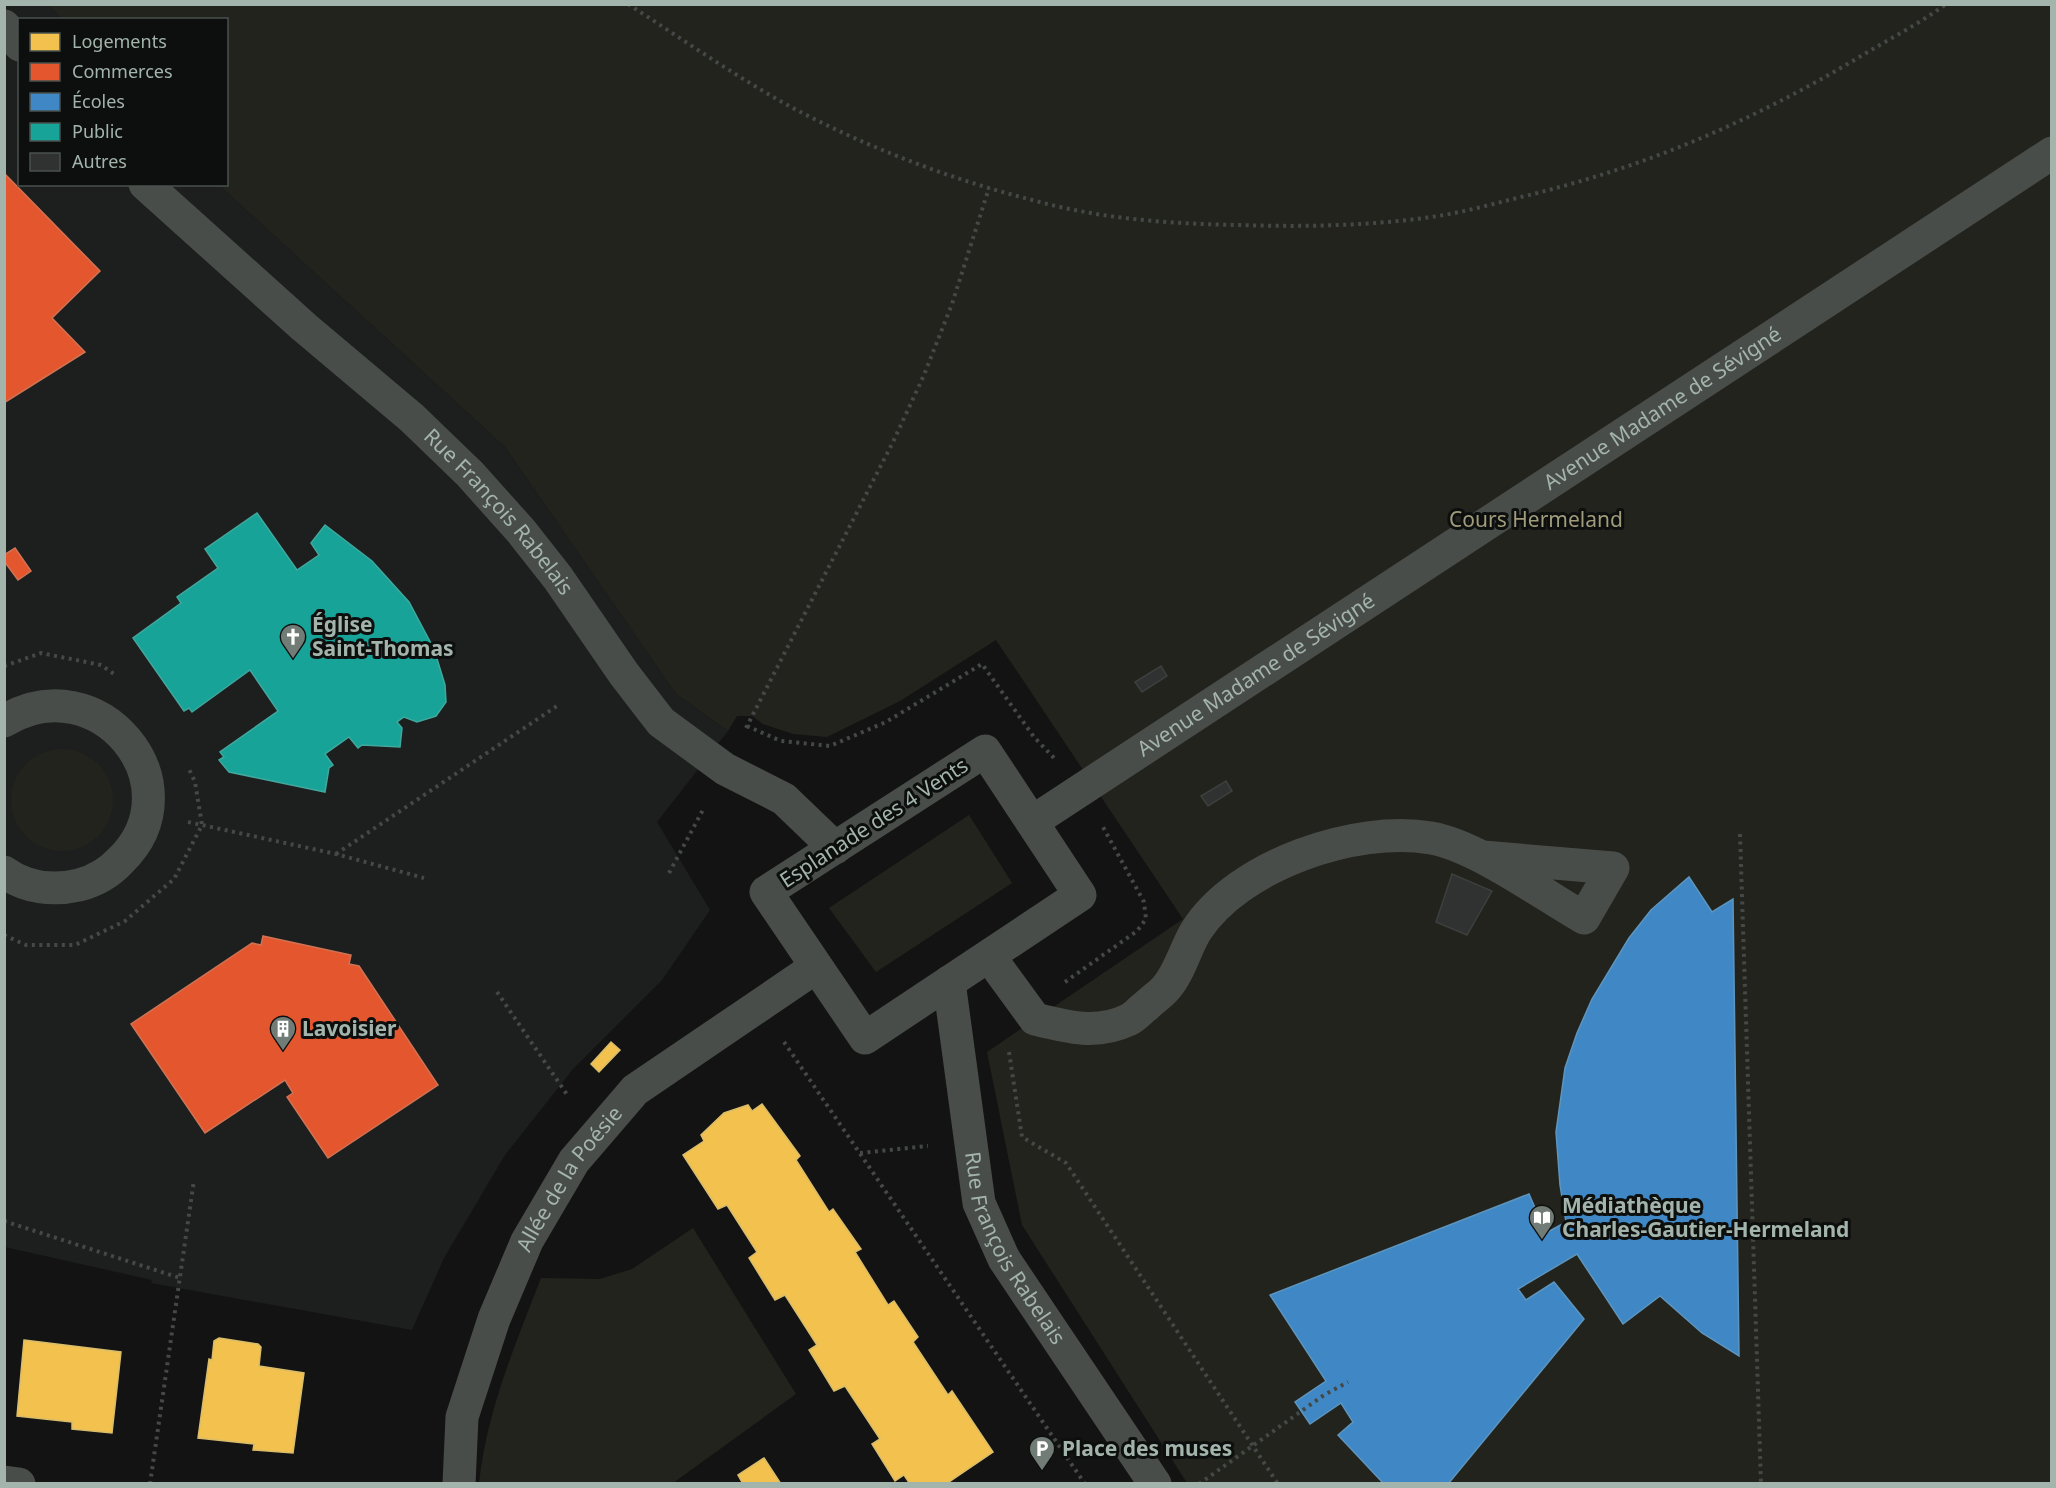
<svg xmlns="http://www.w3.org/2000/svg" width="2056" height="1488" font-family="'Noto Sans',sans-serif">
<rect width="100%" height="100%" fill="#131313"/>
<!-- built -->
<path fill="#1d1f1e" d="M50 4 62 19 20 20V184L219 185 505 447 676 694 728 731 657 822 710 910 662 980 573 1069 505 1155 444 1258 412 1330 151 1283 152 1280 5 1247 4 5Z"/>
<!-- green -->
<g fill="#23231d">
<path d="M50 5H2051V1483H1187L1022 1225 987 1052 1183 919 996 640 900 701 827 737 793 734 763 724 752 716H737L728 731 676 694 505 447 219 185 226 184V20L62 19Z"/>
<circle cx="62" cy="800" r="51"/>
<path d="M969 815 1012 883 876 972 829 908Z"/>
<path d="M693 1228 796 1394 673 1483H479C487 1411 515 1345 541 1278L600 1279 632 1269Z"/>
</g>
<!-- homes -->
<g fill="#f2c14e" stroke="#dabd6a" stroke-width="1.5">
<path d="M611 1042 620 1050 599 1072 591 1064Z"/>
<path d="M762 1104 800 1156 796 1160 829 1212 833 1209 861 1249 855 1252 888 1305 894 1301 918 1337 913 1342 948 1395 952 1391 993 1452 946 1484H910L904 1475 895 1481 872 1444 880 1439 845 1386 834 1391 809 1350 817 1345 785 1295 775 1300 749 1258 757 1252 727 1205 718 1209 683 1155 704 1141 701 1135 724 1113 748 1105 752 1111Z"/>
<path d="M219 1338 258 1344 261 1347 259 1366 304 1373 293 1453 253 1450 254 1444 198 1438 209 1359 212 1360 214 1341Z"/>
<path d="M24 1340 121 1352 112 1433 72 1429V1422L17 1416Z"/>
<path d="M764 1458 781 1484H743L738 1475Z"/>
</g>
<!-- shops -->
<g fill="#e4572e" stroke="#d07354" stroke-width="1.5">
<path d="M4 173 100 271 52 318 85 352 4 403Z"/>
<path d="M15 548 31 571 18 580 4 561V555Z"/>
<path d="M263 936 351 955 349 964 359 966 438 1085 328 1158 287 1097 293 1093 285 1080 205 1133 131 1024 252 943 261 945Z"/>
</g>
<!-- schools -->
<path fill="#3f88c5" stroke="#5d95be" stroke-width="1.5" d="M1689 877 1712 912 1733 899 1739 1356 1702 1333 1660 1296 1623 1324 1577 1254 1518 1289 1526 1300 1554 1282 1584 1319 1448 1484H1384L1338 1435 1353 1422 1341 1403 1310 1424 1295 1402 1326 1381 1270 1295 1529 1194 1546 1233 1566 1222 1560 1185 1556 1132 1565 1068 1577 1033 1592 999 1629 938 1651 910Z"/>
<!-- public -->
<path fill="#17a398" stroke="#41a89e" stroke-width="1.5" d="M257 513 297 570 319 555 311 543 325 525 372 561 409 602 434 649 445 685 446 702 436 716 417 722 404 717 397 722 402 728 400 747 362 745 358 748 349 737 325 754 333 765 329 768 325 792 229 772 219 760 224 757 220 752 278 711 250 670 192 712 189 708 184 711 133 638 181 603 177 597 218 568 205 549Z"/>
<!-- building -->
<g fill="#303232" stroke="#3b3f3e" stroke-width="1.5">
<path d="M1161 666 1167 676 1142 692 1135 682Z"/>
<path d="M1226 781 1232 791 1208 806 1201 796Z"/>
<path d="M1452 874 1492 891 1467 935 1436 922Z"/>
</g>
<g fill="none" stroke-linecap="round" stroke-linejoin="round">
<!-- path -->
<g stroke="#444846" stroke-width="4" stroke-dasharray="3 4.5" stroke-linecap="butt">
<path d="M628 4C682 39 735 76 791 107 866 147 952 180 1036 201 1102 219 1171 224 1240 225 1301 227 1363 226 1424 218 1457 214 1489 205 1521 197 1646 167 1751 122 1861 56 1889 39 1919 24 1946 4"/>
<path d="M4 666 41 653 101 665 117 676"/>
<path d="M747 726 781 741 830 746 886 722 982 664 1034 737 1054 758"/>
<path d="M746 728 893 442 924 375 952 304 989 188"/>
<path d="M188 822 336 854 424 878"/>
<path d="M1740 834 1761 1484"/>
<path d="M336 854 560 704"/>
<path d="M669 873 704 808"/>
<path d="M4 935 26 945H75L125 921 174 879 202 825 195 782 189 769"/>
<path d="M1065 982 1137 931 1146 919 1144 902 1103 827"/>
<path d="M497 992 568 1096"/>
<path d="M784 1042 1085 1484"/>
<path d="M1009 1052 1022 1137 1066 1163 1278 1484"/>
<path d="M860 1153 928 1146"/>
<path d="M4 1221 180 1278"/>
<path d="M150 1484 194 1180"/>
<path d="M1199 1484 1324 1395 1348 1382"/>
</g>
<!-- minor -->
<g stroke="#494d4a" stroke-width="33">
<path d="M4 26 20 45"/>
<path id="s1" d="M145 184 304 327 412 418 470 474 521 531 558 578 624 674 661 722 725 769 784 799 835 848"/>
<path d="M4 721C98 663 198 784 121 860 109 873 95 881 79 885 53 891 26 888 4 872"/>
<path d="M985 751 1080 895 865 1038 766 892Z"/>
<path id="s2" d="M1032 822 2052 153"/>
<path d="M989 956 1035 1019C1067 1027 1097 1035 1128 1020 1135 1017 1140 1010 1146 1006 1152 1000 1161 994 1166 988 1180 972 1185 949 1196 931 1238 865 1356 825 1431 838 1477 846 1542 894 1584 918L1613 868 1483 857"/>
<path id="s3" d="M949 982 979 1203 1004 1259 1155 1484"/>
<path d="M4 1482 19 1484"/>
<path id="s4" d="M459 1484 462 1417 494 1319 527 1241 574 1161 635 1090 816 967"/>
</g>
</g>
<!-- icons -->
<defs>
<symbol id="church-pin" viewBox="-11 -11 22 30"><path d="M0 17L-7.5 6A9.5 9.5 0 1 1 7.5 6Z" fill="#717c76" stroke="#0d0f0e"/><path d="M-1.2-6h2.4v3.5h3.3v2.4h-3.3V6h-2.4V-.1h-3.3v-2.4h3.3Z" fill="#fff"/></symbol>
<symbol id="building-pin" viewBox="-11 -11 22 30"><path d="M0 17L-7.5 6A9.5 9.5 0 1 1 7.5 6Z" fill="#717c76" stroke="#0d0f0e"/><path d="M-4-6H4V6H1V3H-1V6H-4ZM-2.5-4.3h1.7v1.8h-1.7ZM.8-4.3h1.7v1.8H.8ZM-2.5-1h1.7V.8h-1.7ZM.8-1h1.7V.8H.8Z" fill="#fff"/></symbol>
<symbol id="library-pin" viewBox="-11 -11 22 30"><path d="M0 17L-7.5 6A9.5 9.5 0 1 1 7.5 6Z" fill="#717c76" stroke="#0d0f0e"/><path d="M-6-4Q-3-5.5-.7-3.5V5Q-3 3-6 4ZM6-4Q3-5.5 .7-3.5V5Q3 3 6 4Z" fill="#fff"/></symbol>
<symbol id="parking-pin" viewBox="-11 -11 22 30"><path d="M0 17L-7.5 6A9.5 9.5 0 1 1 7.5 6Z" fill="#717c76" stroke="#0d0f0e"/><path d="M-3.5-5.5H1a3.5 3.5 0 0 1 0 7H-1V5.5H-3.5ZM-1-3.4V-.6H.8a1.4 1.4 0 0 0 0-2.8Z" fill="#fff"/></symbol>
</defs>
<g fill-rule="evenodd">
<use href="#church-pin" x="278" y="622" width="30" height="40"/>
<use href="#building-pin" x="268" y="1014" width="30" height="40"/>
<use href="#library-pin" x="1527" y="1203" width="30" height="40"/>
<use href="#parking-pin" x="1027" y="1434" width="30" height="40"/>
</g>
<g text-anchor="middle" stroke-width="6" stroke-linejoin="round" paint-order="stroke">
<!-- street labels -->
<g font-size="21" fill="#a3b4ac" stroke="#0d0f0e">
<text dy="7" stroke="none"><textPath href="#s2" startOffset="754">Avenue Madame de Sévigné</textPath></text>
<text dy="7" stroke="none"><textPath href="#s1" startOffset="483">Rue François Rabelais</textPath></text>
<text dy="7" stroke="none"><textPath href="#s2" startOffset="268">Avenue Madame de Sévigné</textPath></text>
<text transform="translate(874 823) rotate(-33)" y="7">Esplanade des 4 Vents</text>
<text dy="7" stroke="none"><textPath href="#s4" startOffset="330">Allée de la Poésie</textPath></text>
<text dy="7" stroke="none"><textPath href="#s3" startOffset="278">Rue François Rabelais</textPath></text>
</g>
<!-- park labels -->
<g font-size="21" fill="#a09b7a" stroke="#0d0f0e">
<text x="1536" y="527">Cours Hermeland</text>
</g>
<!-- poi labels -->
<g font-size="21" font-weight="bold" fill="#a3b4ac" stroke="#0d0f0e" text-anchor="start">
<text x="312" y="632">Église<tspan x="312" dy="24">Saint-Thomas</tspan></text>
<text x="302" y="1036">Lavoisier</text>
<text x="1562" y="1213">Médiathèque<tspan x="1562" dy="24">Charles-Gautier-Hermeland</tspan></text>
<text x="1062" y="1456">Place des muses</text>
</g>
</g>
<!-- border -->
<rect width="2056" height="1488" fill="none" stroke="#a3b4ac" stroke-width="12"/>
<!-- legend -->
<rect x="18" y="18" width="210" height="168" fill="#0d0f0e" stroke="#49514d" stroke-width="1.5"/>
<rect x="30" y="33" width="30" height="18" fill="#f2c14e" stroke="#49514d" stroke-width="1.5"/>
<text x="72" y="48" font-size="18" fill="#a3b4ac">Logements</text>
<rect x="30" y="63" width="30" height="18" fill="#e4572e" stroke="#49514d" stroke-width="1.5"/>
<text x="72" y="78" font-size="18" fill="#a3b4ac">Commerces</text>
<rect x="30" y="93" width="30" height="18" fill="#3f88c5" stroke="#49514d" stroke-width="1.5"/>
<text x="72" y="108" font-size="18" fill="#a3b4ac">Écoles</text>
<rect x="30" y="123" width="30" height="18" fill="#17a398" stroke="#49514d" stroke-width="1.5"/>
<text x="72" y="138" font-size="18" fill="#a3b4ac">Public</text>
<rect x="30" y="153" width="30" height="18" fill="#303232" stroke="#49514d" stroke-width="1.5"/>
<text x="72" y="168" font-size="18" fill="#a3b4ac">Autres</text>
</svg>
